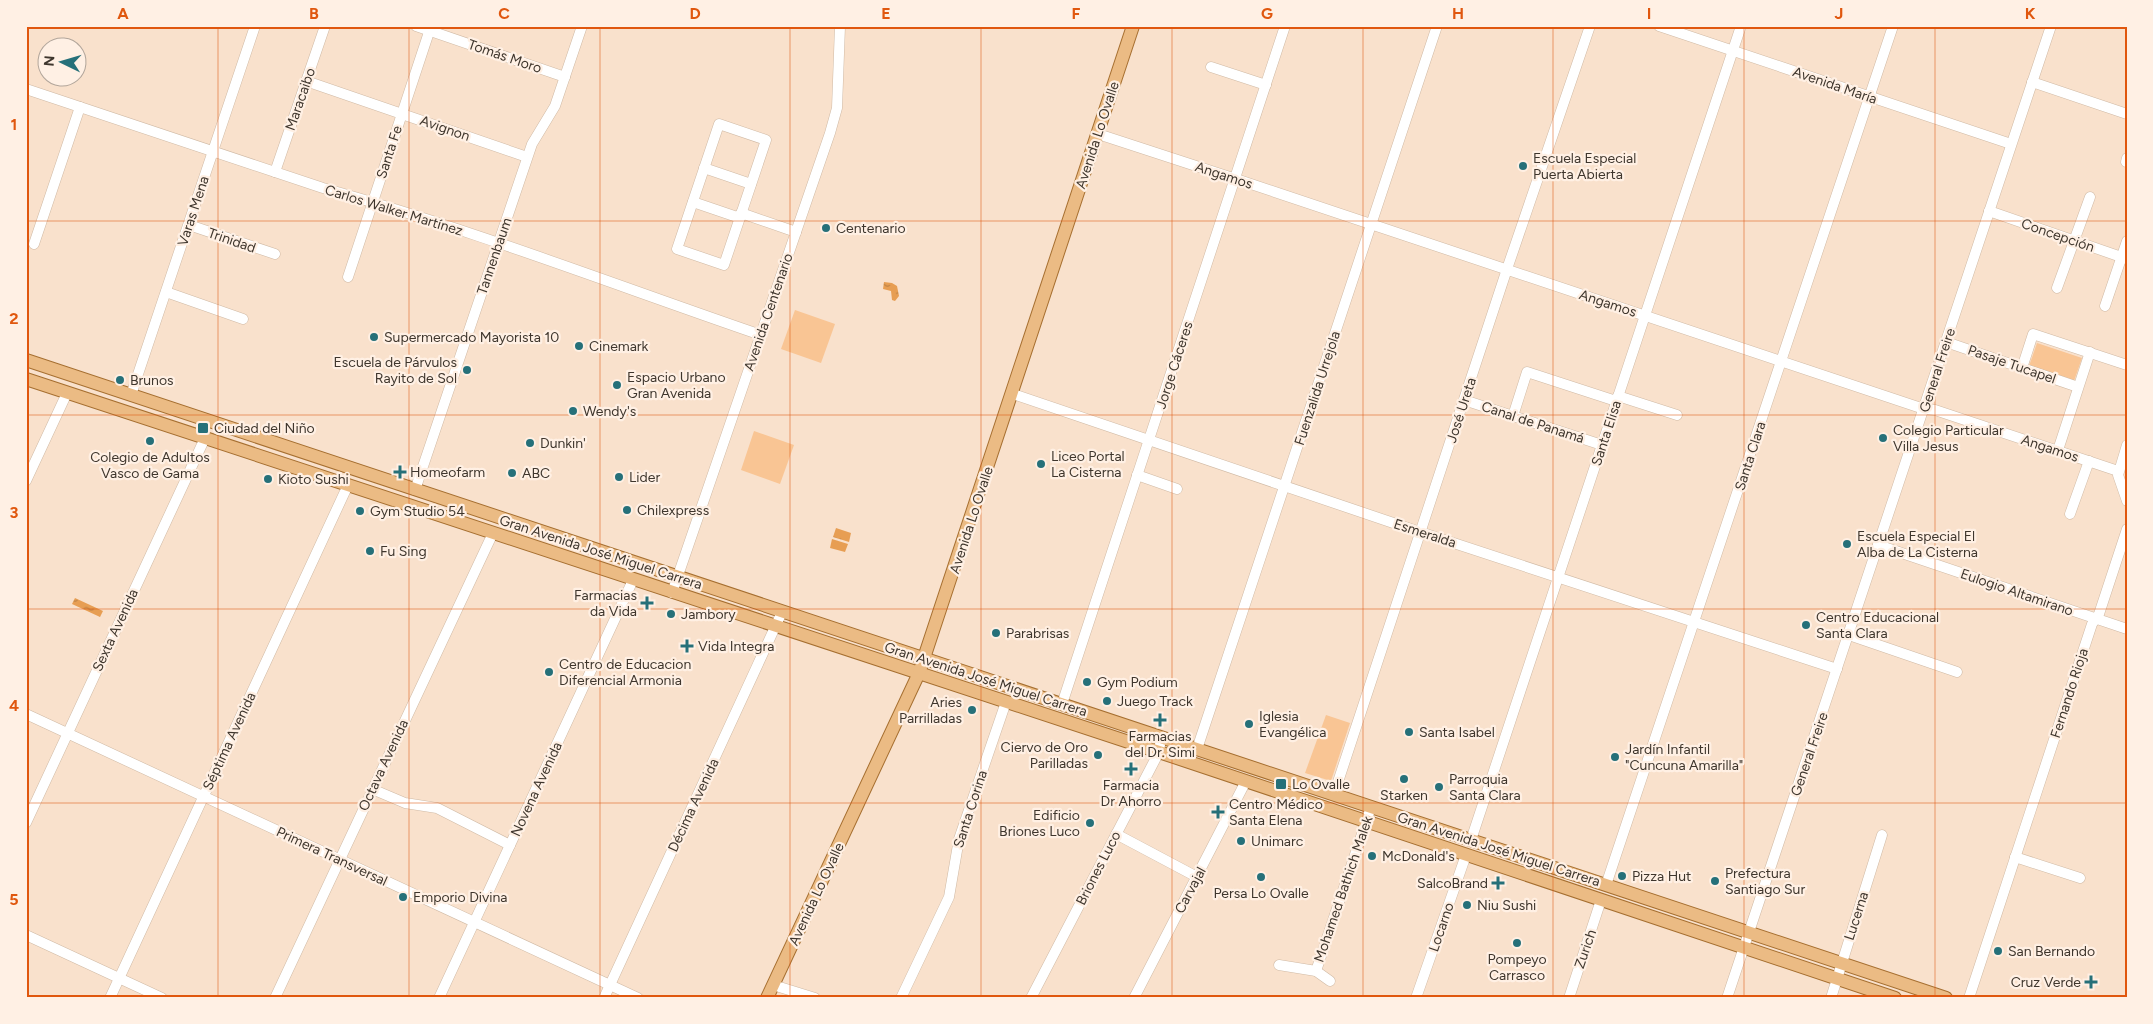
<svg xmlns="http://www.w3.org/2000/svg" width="2153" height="1024" font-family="Figtree,sans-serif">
<defs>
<pattern id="water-ripples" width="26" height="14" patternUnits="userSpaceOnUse" patternTransform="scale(1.25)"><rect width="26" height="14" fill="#e79e53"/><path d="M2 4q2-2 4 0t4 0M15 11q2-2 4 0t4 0" fill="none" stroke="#bd8245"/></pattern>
</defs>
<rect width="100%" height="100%" fill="#f9e1cc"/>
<!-- green -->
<g fill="#f9c594">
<path d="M795 310 835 324 821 363 781 349Z"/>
<path d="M2037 343 2082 358 2074 381 2029 366Z"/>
<path d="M754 431 794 445 780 484 741 470Z"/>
<path d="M1326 715 1350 723 1331 781 1305 773Z"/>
</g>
<!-- water -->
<g fill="url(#water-ripples)">
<path d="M884 282 892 283 897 286 899 296 895 301 892 300 891 291 883 289Z"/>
<path d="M836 528 851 533 849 542 833 537Z"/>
<path d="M832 539 848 544 845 552 830 548Z"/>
<path d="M75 598 103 611 100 617 72 604Z"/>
</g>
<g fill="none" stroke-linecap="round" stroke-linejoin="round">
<defs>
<g id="minor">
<path d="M416 26 565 77"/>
<path d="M1659 26 2011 144"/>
<path d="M1211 67 1266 85"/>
<path d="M306 81 527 157"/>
<path d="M2032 82 2127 114"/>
<path d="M26 89 323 188C471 229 615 285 761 335"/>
<path d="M719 124 766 140 724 265 677 249Z"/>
<path d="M1098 134 1242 181 1924 409 1935 410 2118 471"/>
<path d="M2126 162 2127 158"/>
<path d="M704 168 751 184"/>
<path d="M275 172 325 26"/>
<path d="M693 202 740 218"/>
<path d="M1989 211 2127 259"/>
<path d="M741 213 796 232"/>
<path d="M189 225 275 254"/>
<path d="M34 244 80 107"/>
<path d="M348 277 431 26"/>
<path d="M2057 288 2090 197"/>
<path d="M166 292 243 319"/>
<path d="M2105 306 2127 241"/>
<path d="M1946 342 2078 387"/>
<path d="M2022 368 2033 334 2127 365"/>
<path d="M1013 394 1414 530 1837 669"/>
<path d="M131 395 255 26"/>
<path d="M1618 396 1677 415"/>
<path d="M1464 400 1602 445"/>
<path d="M1513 416 1527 372 1616 401"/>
<path d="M2127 445 2118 475 2127 501"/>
<path d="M2058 450 2090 352"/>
<path d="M1137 475 1177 489"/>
<path d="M26 481 67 393"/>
<path d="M415 490 532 144 555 106 582 26"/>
<path d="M2070 514 2089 461"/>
<path d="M1878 545 2127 629"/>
<path d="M672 593 830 133 837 108 840 26"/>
<path d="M1849 635 1957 672"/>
<path d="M1062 704 1285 26"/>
<path d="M26 714 638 998"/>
<path d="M1197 749 1437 26"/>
<path d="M372 789 405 803 437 808 510 845"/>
<path d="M1334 794 1507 269 1590 26"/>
<path d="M26 823 205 438"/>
<path d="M1116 834 1197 877"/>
<path d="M1471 840 1741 26"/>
<path d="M2015 857 2080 878"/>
<path d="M1606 885 1893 26"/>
<path d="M26 935 162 998"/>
<path d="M1279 965 1316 971 1330 981"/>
<path d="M1316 971 1371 807"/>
<path d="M773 985 815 998"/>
<path d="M110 998 348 485"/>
<path d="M275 998 493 533"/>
<path d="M439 998 633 580"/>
<path d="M604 998 782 612"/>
<path d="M901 998 949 897 959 839 1006 702"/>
<path d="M1031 998 1159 752 1161 737"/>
<path d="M1134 998 1246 781"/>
<path d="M1416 998 1466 855"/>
<path d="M1569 998 1601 900"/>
<path d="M1727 998 2051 26"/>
<path d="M1831 998 1882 835"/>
<path d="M1969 998 2092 624 2099 614 2127 529"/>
</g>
<g id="major">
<path d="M26 360 1946 998"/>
<path d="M26 379 1159 752 1895 998"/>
<path d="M767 998 919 673 1133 26"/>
</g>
</defs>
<!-- minor casing -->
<use href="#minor" stroke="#d0baa5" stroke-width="11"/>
<!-- major casing -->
<use href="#major" stroke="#a66f30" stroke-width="14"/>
<!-- minor -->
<use href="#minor" stroke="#fff" stroke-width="10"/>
<!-- major -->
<use href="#major" stroke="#ebbb84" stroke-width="12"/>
</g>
<!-- grid -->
<path fill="none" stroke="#e0570e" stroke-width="1" stroke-opacity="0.55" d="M218 26V998M409 26V998M600 26V998M790 26V998M981 26V998M1172 26V998M1363 26V998M1553 26V998M1744 26V998M1935 26V998M26 221H2127M26 415H2127M26 609H2127M26 803H2127"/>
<!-- markers -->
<g fill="#267079" stroke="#fff0e4" stroke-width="2">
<circle cx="1523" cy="166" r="5"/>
<circle cx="826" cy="228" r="5"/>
<circle cx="374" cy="337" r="5"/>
<circle cx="579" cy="346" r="5"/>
<circle cx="467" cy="370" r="5"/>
<circle cx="120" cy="380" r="5"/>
<circle cx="617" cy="385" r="5"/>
<circle cx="573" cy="411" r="5"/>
<rect x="197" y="422" width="12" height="12" rx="2.5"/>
<circle cx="1883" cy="438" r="5"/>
<circle cx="150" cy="441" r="5"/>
<circle cx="530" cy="443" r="5"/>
<circle cx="1041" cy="464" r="5"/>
<path d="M397.5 464.5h5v5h5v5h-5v5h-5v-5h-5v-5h5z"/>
<circle cx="512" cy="473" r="5"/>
<circle cx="619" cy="477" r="5"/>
<circle cx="268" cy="479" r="5"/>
<circle cx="627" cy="510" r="5"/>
<circle cx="360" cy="511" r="5"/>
<circle cx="1847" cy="544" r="5"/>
<circle cx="370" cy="551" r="5"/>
<path d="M644.5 595.5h5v5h5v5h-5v5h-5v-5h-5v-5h5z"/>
<circle cx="671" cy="614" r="5"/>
<circle cx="1806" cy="625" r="5"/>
<circle cx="996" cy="633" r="5"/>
<path d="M684.5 638.5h5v5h5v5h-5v5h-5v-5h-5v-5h5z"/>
<circle cx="549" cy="672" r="5"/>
<circle cx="1087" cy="682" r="5"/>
<circle cx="1107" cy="701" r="5"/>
<circle cx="972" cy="710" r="5"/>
<path d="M1157.5 712.5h5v5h5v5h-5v5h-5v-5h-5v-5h5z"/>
<circle cx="1249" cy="724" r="5"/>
<circle cx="1409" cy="732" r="5"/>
<circle cx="1098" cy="755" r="5"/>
<circle cx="1615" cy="757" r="5"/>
<path d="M1128.5 761.5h5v5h5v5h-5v5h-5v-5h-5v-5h5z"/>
<circle cx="1404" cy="779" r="5"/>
<rect x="1275" y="778" width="12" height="12" rx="2.5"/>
<circle cx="1439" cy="787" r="5"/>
<path d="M1215.5 804.5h5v5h5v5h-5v5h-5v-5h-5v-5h5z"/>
<circle cx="1090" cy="823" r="5"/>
<circle cx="1241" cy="841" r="5"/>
<circle cx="1372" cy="856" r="5"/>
<circle cx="1622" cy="876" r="5"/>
<circle cx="1261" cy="877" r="5"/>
<circle cx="1715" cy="881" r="5"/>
<path d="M1495.5 875.5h5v5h5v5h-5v5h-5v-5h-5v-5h5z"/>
<circle cx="403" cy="897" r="5"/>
<circle cx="1467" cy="905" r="5"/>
<circle cx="1517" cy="943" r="5"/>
<circle cx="1998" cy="951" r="5"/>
<path d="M2088.5 974.5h5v5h5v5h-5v5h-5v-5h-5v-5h5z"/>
</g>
<g text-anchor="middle" stroke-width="4.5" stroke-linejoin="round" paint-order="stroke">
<!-- street labels -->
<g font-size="14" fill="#3f362d" stroke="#fff0e4">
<text transform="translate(505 56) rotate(19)" y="5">Tomás Moro</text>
<text transform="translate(1835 85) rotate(19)" y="5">Avenida María</text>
<text transform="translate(300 99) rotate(-71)" y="5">Maracaibo</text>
<text transform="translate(445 128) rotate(19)" y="5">Avignon</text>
<text transform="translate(1097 135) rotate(-72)" y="5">Avenida Lo Ovalle</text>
<text transform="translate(389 152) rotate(-72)" y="5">Santa Fe</text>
<text transform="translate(1224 175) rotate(18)" y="5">Angamos</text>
<text transform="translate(394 210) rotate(17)" y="5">Carlos Walker Martínez</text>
<text transform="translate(193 211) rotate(-72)" y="5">Varas Mena</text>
<text transform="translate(2058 235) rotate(19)" y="5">Concepción</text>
<text transform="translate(232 240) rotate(19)" y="5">Trinidad</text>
<text transform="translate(494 256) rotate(-71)" y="5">Tannenbaum</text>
<text transform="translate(1608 303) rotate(18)" y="5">Angamos</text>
<text transform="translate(768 312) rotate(-71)" y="5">Avenida Centenario</text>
<text transform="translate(2012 364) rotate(19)" y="5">Pasaje Tucapel</text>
<text transform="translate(1174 365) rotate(-72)" y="5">Jorge Cáceres</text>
<text transform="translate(1937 370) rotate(-72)" y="5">General Freire</text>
<text transform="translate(1317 388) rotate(-72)" y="5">Fuenzalida Urrejola</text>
<text transform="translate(1461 410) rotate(-72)" y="5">José Ureta</text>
<text transform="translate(1533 422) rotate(18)" y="5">Canal de Panamá</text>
<text transform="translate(1606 433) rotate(-72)" y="5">Santa Elisa</text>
<text transform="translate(2050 448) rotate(18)" y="5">Angamos</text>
<text transform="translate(1750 456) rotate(-72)" y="5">Santa Clara</text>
<text transform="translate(971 520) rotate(-72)" y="5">Avenida Lo Ovalle</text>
<text transform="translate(1425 533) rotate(18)" y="5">Esmeralda</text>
<text transform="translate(601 552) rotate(18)" y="5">Gran Avenida José Miguel Carrera</text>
<text transform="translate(2017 592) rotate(19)" y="5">Eulogio Altamirano</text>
<text transform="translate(115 630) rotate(-65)" y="5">Sexta Avenida</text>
<text transform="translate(986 679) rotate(18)" y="5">Gran Avenida José Miguel Carrera</text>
<text transform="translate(2069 693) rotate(-72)" y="5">Fernando Rioja</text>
<text transform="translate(229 741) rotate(-65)" y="5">Séptima Avenida</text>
<text transform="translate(1809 754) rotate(-71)" y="5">General Freire</text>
<text transform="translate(383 765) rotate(-65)" y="5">Octava Avenida</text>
<text transform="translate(536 789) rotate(-65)" y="5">Novena Avenida</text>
<text transform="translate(693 805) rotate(-65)" y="5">Décima Avenida</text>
<text transform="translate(970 809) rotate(-72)" y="5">Santa Corina</text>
<text transform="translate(1499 849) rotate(18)" y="5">Gran Avenida José Miguel Carrera</text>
<text transform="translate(332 856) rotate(25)" y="5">Primera Transversal</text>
<text transform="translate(1098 868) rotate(-63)" y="5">Briones Luco</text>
<text transform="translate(1343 889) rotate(-71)" y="5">Mohamed Bathich Malek</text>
<text transform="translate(1190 890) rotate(-62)" y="5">Carvajal</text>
<text transform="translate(816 894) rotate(-65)" y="5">Avenida Lo Ovalle</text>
<text transform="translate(1856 916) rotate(-72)" y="5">Lucerna</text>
<text transform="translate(1441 927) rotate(-71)" y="5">Locarno</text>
<text transform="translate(1585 949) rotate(-71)" y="5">Zurich</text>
</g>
<!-- poi labels -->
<g font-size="14" fill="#3f362d" stroke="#fff0e4" text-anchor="start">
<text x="1533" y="163">Escuela Especial<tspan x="1533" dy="16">Puerta Abierta</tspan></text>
<text x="836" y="233">Centenario</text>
<text x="384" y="342">Supermercado Mayorista 10</text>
<text x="589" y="351">Cinemark</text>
<text x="457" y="367" text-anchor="end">Escuela de Párvulos<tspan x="457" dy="16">Rayito de Sol</tspan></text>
<text x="627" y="382">Espacio Urbano<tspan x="627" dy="16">Gran Avenida</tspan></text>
<text x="130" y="385">Brunos</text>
<text x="583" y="416">Wendy's</text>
<text x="214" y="433">Ciudad del Niño</text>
<text x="1893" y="435">Colegio Particular<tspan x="1893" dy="16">Villa Jesus</tspan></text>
<text x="540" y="448">Dunkin'</text>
<text x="1051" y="461">Liceo Portal<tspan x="1051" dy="16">La Cisterna</tspan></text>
<text x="150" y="462" text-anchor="middle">Colegio de Adultos<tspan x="150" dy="16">Vasco de Gama</tspan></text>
<text x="410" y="477">Homeofarm</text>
<text x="522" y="478">ABC</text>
<text x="629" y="482">Lider</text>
<text x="278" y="484">Kioto Sushi</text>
<text x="637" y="515">Chilexpress</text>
<text x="370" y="516">Gym Studio 54</text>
<text x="1857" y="541">Escuela Especial El<tspan x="1857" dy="16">Alba de La Cisterna</tspan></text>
<text x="380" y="556">Fu Sing</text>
<text x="637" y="600" text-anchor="end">Farmacias<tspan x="637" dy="16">da Vida</tspan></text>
<text x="681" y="619">Jambory</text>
<text x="1816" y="622">Centro Educacional<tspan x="1816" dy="16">Santa Clara</tspan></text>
<text x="1006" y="638">Parabrisas</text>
<text x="698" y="651">Vida Integra</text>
<text x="559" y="669">Centro de Educacion<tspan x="559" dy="16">Diferencial Armonia</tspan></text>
<text x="1097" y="687">Gym Podium</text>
<text x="1117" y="706">Juego Track</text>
<text x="962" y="707" text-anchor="end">Aries<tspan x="962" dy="16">Parrilladas</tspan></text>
<text x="1259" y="721">Iglesia<tspan x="1259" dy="16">Evangélica</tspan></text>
<text x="1419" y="737">Santa Isabel</text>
<text x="1160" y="741" text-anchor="middle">Farmacias<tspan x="1160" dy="16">del Dr. Simi</tspan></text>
<text x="1088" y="752" text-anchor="end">Ciervo de Oro<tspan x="1088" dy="16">Parilladas</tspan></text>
<text x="1625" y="754">Jardín Infantil<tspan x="1625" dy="16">"Cuncuna Amarilla"</tspan></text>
<text x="1449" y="784">Parroquia<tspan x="1449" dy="16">Santa Clara</tspan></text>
<text x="1292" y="789">Lo Ovalle</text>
<text x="1131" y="790" text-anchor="middle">Farmacia<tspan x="1131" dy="16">Dr Ahorro</tspan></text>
<text x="1404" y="800" text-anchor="middle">Starken</text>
<text x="1229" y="809">Centro Médico<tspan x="1229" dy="16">Santa Elena</tspan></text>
<text x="1080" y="820" text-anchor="end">Edificio<tspan x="1080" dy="16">Briones Luco</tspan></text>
<text x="1251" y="846">Unimarc</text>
<text x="1382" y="861">McDonald's</text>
<text x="1725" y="878">Prefectura<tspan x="1725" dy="16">Santiago Sur</tspan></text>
<text x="1632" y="881">Pizza Hut</text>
<text x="1488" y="888" text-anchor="end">SalcoBrand</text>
<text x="1261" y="898" text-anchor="middle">Persa Lo Ovalle</text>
<text x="413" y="902">Emporio Divina</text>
<text x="1477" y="910">Niu Sushi</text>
<text x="2008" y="956">San Bernando</text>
<text x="1517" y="964" text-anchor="middle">Pompeyo<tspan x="1517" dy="16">Carrasco</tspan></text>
<text x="2081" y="987" text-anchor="end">Cruz Verde</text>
</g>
</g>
<!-- border -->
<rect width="2153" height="1024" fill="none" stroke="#fff0e4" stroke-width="55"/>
<!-- north arrow -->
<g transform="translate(62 62) rotate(275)"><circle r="24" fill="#fff0e4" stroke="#b2a69b"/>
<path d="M0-4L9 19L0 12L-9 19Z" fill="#267079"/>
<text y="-8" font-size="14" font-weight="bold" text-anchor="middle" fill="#3f362d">N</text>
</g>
<rect x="28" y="28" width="2098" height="968" fill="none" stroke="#e0570e" stroke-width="2"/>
<g font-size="16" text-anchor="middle" font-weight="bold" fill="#e0570e">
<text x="123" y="19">A</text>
<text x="314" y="19">B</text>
<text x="504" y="19">C</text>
<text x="695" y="19">D</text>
<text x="886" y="19">E</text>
<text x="1076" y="19">F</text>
<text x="1267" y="19">G</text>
<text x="1458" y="19">H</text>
<text x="1649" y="19">I</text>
<text x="1839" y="19">J</text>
<text x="2030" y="19">K</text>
<text x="14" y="130">1</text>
<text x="14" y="324">2</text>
<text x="14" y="518">3</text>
<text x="14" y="711">4</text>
<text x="14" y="905">5</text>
</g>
</svg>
